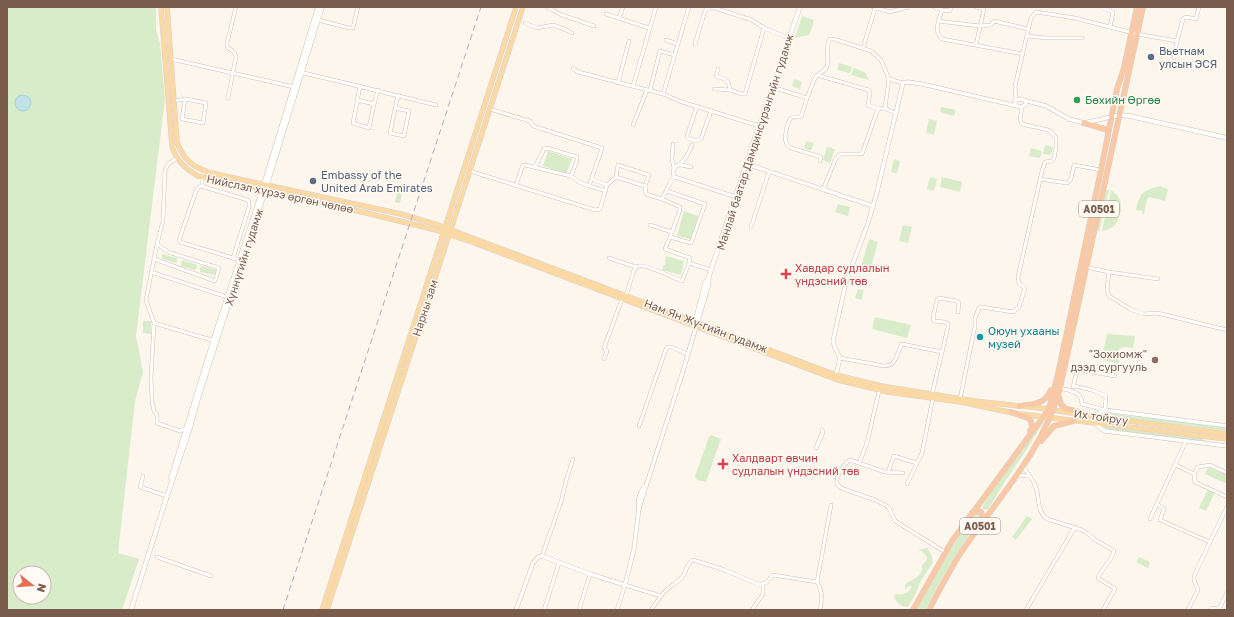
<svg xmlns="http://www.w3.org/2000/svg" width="1234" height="617" font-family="'Golos Text',sans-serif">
<rect width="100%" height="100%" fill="#fdf6ec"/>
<!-- green -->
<g fill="#d8ecc9" fill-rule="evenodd">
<path d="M7 7H156V30L160 43 165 99 136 336 143 372 135 401 118 553 139 559 122 610H7ZM20 573H44V597H20Z"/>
<path d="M802 16 814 20 812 28 809 35 795 38Z"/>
<path d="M839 63 852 67 850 73 837 70Z"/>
<path d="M854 68 865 72 869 80 851 75Z"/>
<path d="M794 79 802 82 800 89 792 86Z"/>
<path d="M941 107 956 110 954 116 940 112Z"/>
<path d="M929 119 937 121 934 135 926 133Z"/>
<path d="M806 141 814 143 811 151 804 148Z"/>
<path d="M1045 145 1053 147 1051 155 1043 154Z"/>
<path d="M827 147 835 149 830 163 823 160Z"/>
<path d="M1031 148 1042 151 1040 158 1029 156Z"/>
<path d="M548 151 572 159 566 174 543 166Z"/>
<path d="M894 159 900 161 897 173 891 172Z"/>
<path d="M930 177 937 179 934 191 927 189Z"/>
<path d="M942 177 962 182 960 192 940 187Z"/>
<path d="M1160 186 1168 189 1165 201 1149 197 1147 199 1144 214 1142 213V211L1136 210C1140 192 1142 191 1160 186Z"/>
<path d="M398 188 403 189 400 203 395 202Z"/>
<path d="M1106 190H1109L1099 232 1097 229Z"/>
<path d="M1111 190C1120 196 1122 202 1121 212H1117L1114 208 1110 210H1107Z"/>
<path d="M838 204 850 207 848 216 835 212Z"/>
<path d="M684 211 698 216 691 239 677 236Z"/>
<path d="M1106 212H1110L1113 216 1117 214H1120C1117 225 1113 229 1102 231Z"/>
<path d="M903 225 912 227 908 243 899 241Z"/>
<path d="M869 239 878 242 870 270 861 267Z"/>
<path d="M162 254 177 258V263L162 259Z"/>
<path d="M666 256 684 261 681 275 662 270 664 265H665L666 262H665Z"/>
<path d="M183 260 197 265 196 270 181 266V263Z"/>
<path d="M202 266 216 270 215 275 200 272V268Z"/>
<path d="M858 289 864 290 861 300 855 298Z"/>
<path d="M875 317 911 325 907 338 872 329Z"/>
<path d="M143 321H151V334L143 333Z"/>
<path d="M1107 334 1135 336 1133 348 1124 347 1119 349V363L1101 360Z"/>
<path d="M1107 413 1227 428V431L1100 415Z"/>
<path d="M1043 421V423C1032 442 1020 459 1008 477 1001 487 995 499 988 509L985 510 983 509V505L993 490 997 482Z"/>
<path d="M1099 426 1197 437 1212 443 1105 430Z"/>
<path d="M711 435 721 439 706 482 697 480 695 476 709 437Z"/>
<path d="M1208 467 1227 475V484L1205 474Z"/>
<path d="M1208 489 1215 492 1206 511 1199 508Z"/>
<path d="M978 512 980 517 947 569 925 610H916C933 576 953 545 975 513Z"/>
<path d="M1027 516 1032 519 1016 540 1012 537Z"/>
<path d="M928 548C930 553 934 559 932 564L920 582 917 591 908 607C901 607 897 603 894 597L896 594C903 595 910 593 912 586H909L905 589V585C912 578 924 577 922 565L927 560V557L923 552 919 550 920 549Z"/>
<path d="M1139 557 1150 562 1148 568 1136 562Z"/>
</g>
<!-- water -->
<circle fill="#bfe3e8" stroke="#a5d3da" cx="23" cy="103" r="8"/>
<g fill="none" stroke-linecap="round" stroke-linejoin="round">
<defs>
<g id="minor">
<path d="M547 7 562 15 594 26"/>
<path d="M873 7 890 12 908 7"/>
<path d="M934 7 942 10 949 11 952 7"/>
<path d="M1100 7 1113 12 1110 27"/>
<path d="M942 10C939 19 933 32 942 39L1023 54"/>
<path d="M606 14 649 28"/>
<path d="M619 18 623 7"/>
<path d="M318 20 349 28H353L358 7"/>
<path d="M938 21 980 26 991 25 994 21 1028 29"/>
<path d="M525 23 537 28 553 25 564 29 572 33"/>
<path d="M1027 36 1047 38H1082"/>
<path d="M666 40 678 44"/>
<path d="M1177 41 1183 19 1186 17 1196 19 1199 7"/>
<path d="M695 44 704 14 706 9 711 7 752 20 764 28 789 38"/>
<path d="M976 45 984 9 976 7"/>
<path d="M863 48 875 8"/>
<path d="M171 59 294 87"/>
<path d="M573 68 578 72 663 94 679 101 759 126"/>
<path d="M718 69 716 76C726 80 728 78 730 90"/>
<path d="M300 72 436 105"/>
<path d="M817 75 869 90 870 93 868 105 878 109 885 108"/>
<path d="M889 79 903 83"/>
<path d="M618 83 629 41"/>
<path d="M633 86 656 7"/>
<path d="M772 87 807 98 801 117C798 117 794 116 791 118 789 120 788 124 787 127 785 136 783 142 791 148L821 157 820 161"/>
<path d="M714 89 730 90 742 94H745L764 28"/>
<path d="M650 90 660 51 675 55"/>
<path d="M663 94 689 7"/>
<path d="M228 98 236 56 234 52 227 47V43L236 7"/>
<path d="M807 98C810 91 812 83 816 77 819 72 825 72 827 66 830 56 824 49 830 39H834L871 51 881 60 889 79 885 108 896 114"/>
<path d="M357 100 374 104 369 128 353 123 360 86"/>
<path d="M1016 100 1015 86 1031 18 1036 12 1075 18 1137 34 1177 41 1174 58"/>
<path d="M174 101 185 99 206 103 203 123 182 119 185 99"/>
<path d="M374 104 378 90"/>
<path d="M697 106 687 136 688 138 696 141 701 139 711 111"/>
<path d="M396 108 409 111 404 136 390 133 398 95"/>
<path d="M493 110 530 121 533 126 602 148 589 186 606 191"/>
<path d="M633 125 647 90"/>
<path d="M673 144 672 160 674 168"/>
<path d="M681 165 691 167"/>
<path d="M535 167 544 149 547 148 577 157V161L571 176"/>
<path d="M470 171 595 210 600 209 607 185 616 177 618 165 649 175 645 186 646 194 662 199C666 193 670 179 675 177L736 197"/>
<path d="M202 177V185L204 187 248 200 249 202V207L233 258 239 260"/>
<path d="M616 177 645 186"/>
<path d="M674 177 673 172 674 168C685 161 687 157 692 145"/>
<path d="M592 179 607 185"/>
<path d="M1040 179 1067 183 1071 179 1074 165 1101 170"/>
<path d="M516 185 523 165H525L571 176 579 182 589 186"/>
<path d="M203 186 199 187 196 191 179 240 180 242 233 258"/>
<path d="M823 190 836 158 841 154H862L878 109"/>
<path d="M667 191 705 204 691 243 670 237 665 249 690 258 689 263"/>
<path d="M662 199 680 207V210L670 237"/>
<path d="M650 225 672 232"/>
<path d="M751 227 769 172"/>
<path d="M157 244 168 252 219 268 215 281 154 259 157 244 163 221 165 171 168 164 177 158"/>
<path d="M609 258 636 267"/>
<path d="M154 259 146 300 154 323 215 341"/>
<path d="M1086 267 1109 272 1107 290 1109 296 1130 309 1143 314 1157 313 1227 330"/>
<path d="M151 272 227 297"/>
<path d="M1109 272 1158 279"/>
<path d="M626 296 634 270C635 268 635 267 639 266 646 264 674 278 682 281L689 263 711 270"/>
<path d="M154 323 151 377 152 402 154 411 157 415V423L180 431 187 428"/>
<path d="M840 358 884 366C897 366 896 354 902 344L942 352"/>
<path d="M604 359 607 351 604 348 622 299"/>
<path d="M1073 387 1077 372 1080 370 1115 376"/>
<path d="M1060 388C1066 390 1078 391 1081 398 1082 400 1081 402 1082 404L1105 410 1106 396 1092 390 1074 386"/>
<path d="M932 394 948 327V324L945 322 934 321 933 317 937 300 939 298 957 301 959 303 958 312"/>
<path d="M960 399 975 326V318L979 308 982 307 1013 312 1019 307 1025 288 1019 283 1018 277 1042 171 1045 162 1052 161 1054 158 1056 148V138L1051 132 1048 130 1022 124 1020 120 1022 107"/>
<path d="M639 426 666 349 668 347H671L688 354"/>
<path d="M859 463 867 443 879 391"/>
<path d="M1176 465 1194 474 1198 467 1210 465 1227 473"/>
<path d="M1023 466C1026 472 1032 478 1035 485 1040 496 1036 511 1047 519L1082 530 1087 533 1094 539 1114 551C1111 561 1103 568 1098 577L1099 579 1114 588 1115 589 1103 610"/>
<path d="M888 472 894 456 917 463 922 453 933 398"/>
<path d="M903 473 885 472 850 460C843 464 836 477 837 484L841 488 875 500 887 506 889 508 895 521 945 552"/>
<path d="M1194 474 1195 482 1227 497"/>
<path d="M1017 475 1029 476"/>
<path d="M143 476 140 487 167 496"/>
<path d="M907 484 917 463"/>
<path d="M1157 504 1164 509 1160 520 1210 542 1227 507"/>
<path d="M1150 519 1186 441"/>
<path d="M542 556 561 502 566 481 573 459"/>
<path d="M157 557 211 576"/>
<path d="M817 582 831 505"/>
<path d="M544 610 559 563"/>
<path d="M579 610 590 574"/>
<path d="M617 610 625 585 661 596C667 587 677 584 683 576 686 571 687 563 693 560L722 569 760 585 767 582 773 575 817 582C823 590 822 600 820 610"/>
<path d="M651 610 661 596"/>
<path d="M752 610 763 594V584"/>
<path d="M1026 610 1075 527"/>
<path d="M1188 610 1198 590 1194 580V576L1210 542"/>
<path d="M1211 610 1212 608 1219 609 1227 593"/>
</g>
<g id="tertiary">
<path d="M1015 105V102L1016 100 1020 99 1046 106 1069 119 1084 123 1111 117"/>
<path d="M747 164 873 206"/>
<path d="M836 375 840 358 835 348 833 341 846 282 868 223 877 192 903 83 908 82 922 84 1021 107 1025 105 1026 101"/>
<path d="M1093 416 1105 410 1227 426"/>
<path d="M1094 423 1105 431 1227 446"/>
<path d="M816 448 823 432 822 430"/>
<path d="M639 508C637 502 640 491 645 486"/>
<path d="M516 610 533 563 538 557 542 556 590 574 625 585 634 549 639 508 683 371 696 327"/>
</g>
<g id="secondary">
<path d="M1111 117 1119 115 1130 116 1227 138"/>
<path d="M695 323 705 283 708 279"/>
<path d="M697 324 708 286 709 276 759 126 800 7"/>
<path d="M171 478 213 341 260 197 318 7"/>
<path d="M131 610 167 496 190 428 198 399 267 185 322 7"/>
</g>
<g id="primary">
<path d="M161 7 172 146C176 160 185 169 198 176L309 199 436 230 472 242 838 380 888 392 961 402 1013 413"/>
<path d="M167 7 177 142C184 161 193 167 211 173L401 214 438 225 836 375 881 386 974 401 1040 408 1091 416 1227 434"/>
<path d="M1020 414 1227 439"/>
<path d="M322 610 516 7"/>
<path d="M327 610 523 7"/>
</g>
<g id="trunk">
<path d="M1084 123 1108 130"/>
<path d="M1059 397C1062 415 1073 406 1084 415"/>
<path d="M1019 406C1034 404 1044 405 1051 390"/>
<path d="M1011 412 1028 418 1031 421 1032 428 1030 431"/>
<path d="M1041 441 1054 426 1073 421"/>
<path d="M972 513 977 511 981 512 983 517 982 522"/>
<path d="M913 610 952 541 1046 413 1050 405 1058 374 1101 170 1117 89 1124 68 1137 7"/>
<path d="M929 610C938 592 948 574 958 557 994 502 1043 453 1060 388L1143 7"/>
</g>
</defs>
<!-- minor casing -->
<use href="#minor" stroke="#d1beb0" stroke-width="4"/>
<!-- tertiary casing -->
<use href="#tertiary" stroke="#d1beb0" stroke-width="4.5"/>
<!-- secondary casing -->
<use href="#secondary" stroke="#d6c0b0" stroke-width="5"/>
<!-- primary casing -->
<use href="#primary" stroke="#dad1cd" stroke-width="5.5"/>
<!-- trunk casing -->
<use href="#trunk" stroke="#dad1cd" stroke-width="6"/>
<!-- minor -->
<use href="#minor" stroke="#fff" stroke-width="3"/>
<!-- tertiary -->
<use href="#tertiary" stroke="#fff" stroke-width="3.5"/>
<!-- secondary -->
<use href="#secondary" stroke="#fff" stroke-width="4"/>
<!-- primary -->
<use href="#primary" stroke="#fbd9a5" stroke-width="4.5"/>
<!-- trunk -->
<use href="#trunk" stroke="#f9c8a4" stroke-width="5"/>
<!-- rail -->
<path stroke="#b9a8c9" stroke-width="1" stroke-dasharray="6 4" stroke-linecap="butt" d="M283 610 481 7"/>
</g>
<!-- markers -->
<g fill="#5c6f8a" stroke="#fffaf3" stroke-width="1.5">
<circle cx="1151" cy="57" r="4"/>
<circle cx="313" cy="181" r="4"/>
</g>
<circle fill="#2e9e5b" stroke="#fffaf3" stroke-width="1.5" cx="1077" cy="100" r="4"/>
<g fill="#e0444e" stroke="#fffaf3" stroke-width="1.5">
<path d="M784 268h4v4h4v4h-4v4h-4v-4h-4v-4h4z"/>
<path d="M721 458h4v4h4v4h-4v4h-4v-4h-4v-4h4z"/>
</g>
<circle fill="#0f9aa8" stroke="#fffaf3" stroke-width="1.5" cx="980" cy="337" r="4"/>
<circle fill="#8d6e63" stroke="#fffaf3" stroke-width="1.5" cx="1155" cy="360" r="4"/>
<g text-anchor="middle" stroke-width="3" stroke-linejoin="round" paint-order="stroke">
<!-- shield labels -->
<g fill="#fffaf3" stroke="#a28b7f" stroke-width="1">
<rect x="1079" y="201" width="40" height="16" rx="3"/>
<rect x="960" y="518" width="40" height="16" rx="3"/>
</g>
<g font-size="10" font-weight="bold" fill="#7a5c4d">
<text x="1099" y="213">A0501</text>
<text x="980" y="530">A0501</text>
</g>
<!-- service labels -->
<g font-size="11" fill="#4e5e75" stroke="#fffaf3" text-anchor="start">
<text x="1159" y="55">Вьетнам<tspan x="1159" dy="13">улсын ЭСЯ</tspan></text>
<text x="321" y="179">Embassy of the<tspan x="321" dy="13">United Arab Emirates</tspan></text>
</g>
<!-- leisure labels -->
<g font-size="11" fill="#27864d" stroke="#fffaf3" text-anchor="start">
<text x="1085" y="104">Бөхийн Өргөө</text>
</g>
<!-- street labels -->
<g font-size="11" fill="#7a5c4d" stroke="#fffaf3">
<text transform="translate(755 142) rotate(-72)" y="4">Манлай баатар Дамдинсүрэнгийн гудамж</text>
<text transform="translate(280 194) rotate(12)" y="4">Нийслэл хүрээ өргөн чөлөө</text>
<text transform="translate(244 257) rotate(-72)" y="4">Хүннүгийн гудамж</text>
<text transform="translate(425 308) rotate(-72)" y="4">Нарны зам</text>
<text transform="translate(706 326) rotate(21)" y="4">Нам Ян Жү-гийн гудамж</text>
<text transform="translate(1101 417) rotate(8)" y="4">Их тойруу</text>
</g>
<!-- health labels -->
<g font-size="11" fill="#be3a42" stroke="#fffaf3" text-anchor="start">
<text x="795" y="272">Хавдар судлалын<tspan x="795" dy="13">үндэсний төв</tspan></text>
<text x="732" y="462">Халдварт өвчин<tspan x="732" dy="13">судлалын үндэсний төв</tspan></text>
</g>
<!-- culture labels -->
<g font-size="11" fill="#0d838f" stroke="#fffaf3" text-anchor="start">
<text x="988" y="335">Оюун ухааны<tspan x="988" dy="13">музей</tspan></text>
</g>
<!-- education labels -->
<g font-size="11" fill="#785e54" stroke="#fffaf3" text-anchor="end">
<text x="1147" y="358">"Зохиомж"<tspan x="1147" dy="13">дээд сургууль</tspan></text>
</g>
</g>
<!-- border -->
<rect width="1234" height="617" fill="none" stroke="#7a5c4d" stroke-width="16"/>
<!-- north arrow -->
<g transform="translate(32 585) rotate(107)"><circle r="19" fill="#fffaf3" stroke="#cabbb1"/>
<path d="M0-3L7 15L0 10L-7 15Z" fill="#e76f51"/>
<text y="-6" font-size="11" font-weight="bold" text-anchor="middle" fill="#7a5c4d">N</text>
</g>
</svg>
